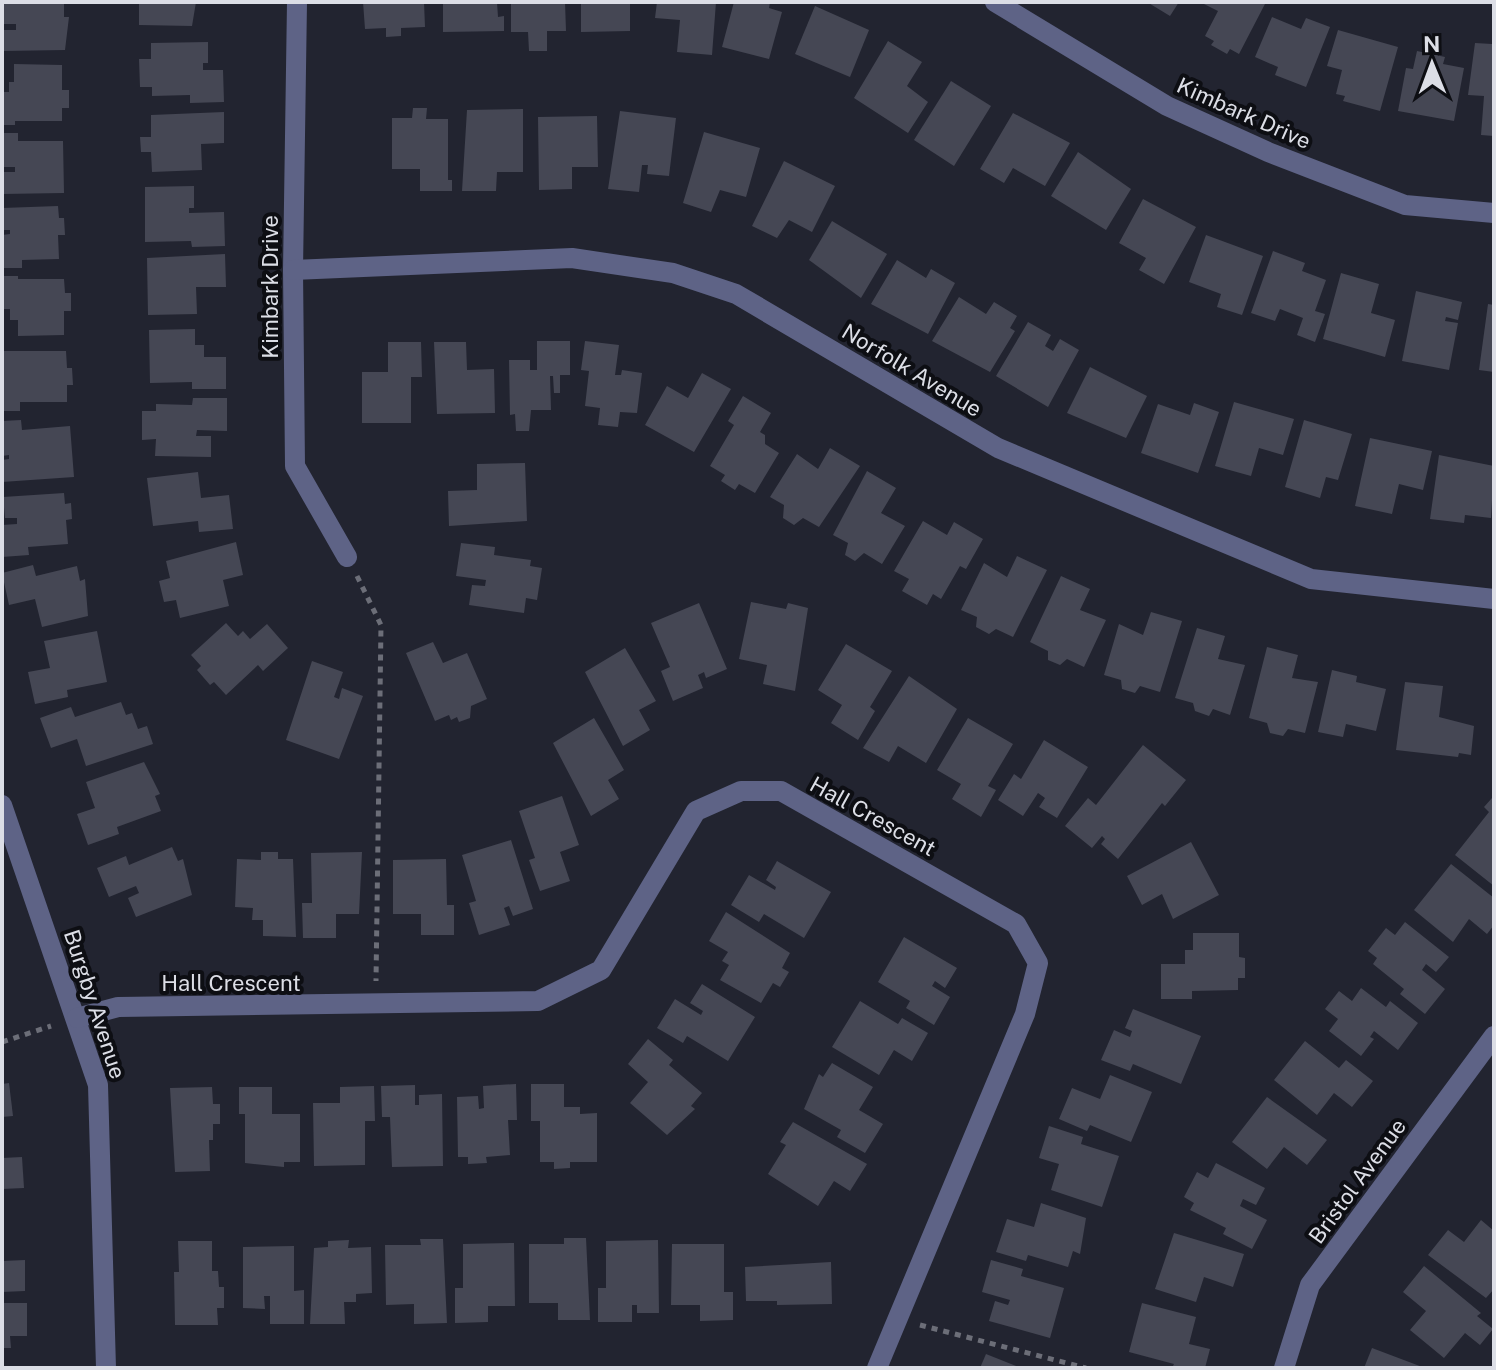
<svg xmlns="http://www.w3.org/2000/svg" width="1496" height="1370" font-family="'Public Sans',sans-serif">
<rect width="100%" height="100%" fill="#222430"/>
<!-- building -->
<g fill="#454754">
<path d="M2 2H64V17H69L65 50 2 51V30H16V24H2Z"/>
<path d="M139 2H196L192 26 139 25Z"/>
<path d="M363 2H424L425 27 401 28V36L386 37V28L365 29Z"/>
<path d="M443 2H497L498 17 504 16V31L443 32Z"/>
<path d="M511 2H565L566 31H547V51H529L528 32H511Z"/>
<path d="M581 2H630V31L581 32Z"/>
<path d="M657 2H716L712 55 677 52 680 20 655 18Z"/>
<path d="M734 2H770L769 8 782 12 769 59 722 47Z"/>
<path d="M1147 2H1179L1170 16Z"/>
<path d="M1200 2H1266L1239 54 1230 49 1227 54 1211 45 1214 41 1205 36 1218 11Z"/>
<path d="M815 6 869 30 850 77 795 54Z"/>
<path d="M1272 17 1301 29 1306 18 1330 27 1306 87 1275 75 1278 67 1255 57Z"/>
<path d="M1338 30 1398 47 1380 111 1343 101 1345 96 1336 94 1342 70 1327 66Z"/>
<path d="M888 41 922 62 907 86 928 102 908 133 854 98Z"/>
<path d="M208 42V63H203V70H223L224 102 190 103V95L152 96V87H140L139 59H151V43Z"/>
<path d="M1475 43 1492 44 1494 136 1481 135 1484 96 1468 95Z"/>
<path d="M1417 51 1445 57 1443 64 1464 68 1454 121 1398 111 1406 68 1413 69Z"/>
<path d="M14 64 62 65V90H69V108H62V121H15V125H2V92H9V82H14Z"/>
<path d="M951 81 991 106 954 166 914 140Z"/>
<path d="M413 108H427L426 119H448V180H452V191H420V169H392V118H412Z"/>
<path d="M523 109V172H497L496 191H462L467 110Z"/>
<path d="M620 111 676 118 669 176 647 174 648 165H642L639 192 608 189Z"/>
<path d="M224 112V143L201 144 202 170 152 172 151 152H141L140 137H151V115Z"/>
<path d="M1013 113 1070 143 1045 186 1013 168 1004 183 980 169Z"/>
<path d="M597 116 598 167H572V189L539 190 538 117Z"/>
<path d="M704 132 760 148 746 197 720 190 711 212 683 203Z"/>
<path d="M2 133H18V141H63L64 193 2 194V172H15V167H2Z"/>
<path d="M1078 152 1131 189 1106 230 1051 196Z"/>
<path d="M784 161 835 186 812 232 789 220 777 238 752 226Z"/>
<path d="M194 186V208H189V213L224 212 225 246 192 247 191 241 145 242V187Z"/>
<path d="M1143 199 1196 227 1164 284 1139 270 1146 258 1119 243Z"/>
<path d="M58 206 59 218H64L65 235H58L59 259 22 260V268H2V235L10 234V230H2V208Z"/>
<path d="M832 221 887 254 861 298 809 260Z"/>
<path d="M1206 235 1263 256 1242 315 1217 307 1221 294 1189 282Z"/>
<path d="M1273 251 1305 263 1302 271 1326 280 1315 311 1325 314 1315 342 1297 335 1303 318 1280 309 1275 321 1251 313Z"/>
<path d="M225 254 226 287H196L197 314 148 315 147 258Z"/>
<path d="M897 260 926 278 931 269 955 283 928 334 871 304Z"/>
<path d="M1341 273 1379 284 1371 313 1395 320 1385 357 1323 339Z"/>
<path d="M2 276H18V279H64L65 293H71V311H64V335L18 336V320H10V309H2Z"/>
<path d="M1416 291 1462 302 1458 320 1446 317 1445 321 1458 323 1449 370 1402 361Z"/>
<path d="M959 297 986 314 994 302 1017 316 1010 328 1015 331 990 372 932 341Z"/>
<path d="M1488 304 1494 305V372L1479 370Z"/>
<path d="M1028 322 1051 335 1045 346 1053 351 1060 339 1079 350 1048 407 996 376Z"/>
<path d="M195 329V345H204V357H226V389H192V382L150 383 149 330Z"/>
<path d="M537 341H570V375H560V393H554L553 376H550L551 410H531L529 431H516L515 414 510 415 509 360H530V370H537Z"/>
<path d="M585 341 619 345 615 375H621L622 370 642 373 637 413 620 412 618 427 598 425 600 408 585 406 589 371 581 370Z"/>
<path d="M388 342H421L422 377H411V423H362V372H388Z"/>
<path d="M434 342H466L467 370 494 369 495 413 437 414Z"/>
<path d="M4 351H66L67 368H72L73 385H67V402H20V411H2Z"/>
<path d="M1090 367 1147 396 1126 438 1067 413Z"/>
<path d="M702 373 731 389 694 452 645 425 667 386 688 398Z"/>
<path d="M743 396 771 413 760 432 765 435V444L779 453 755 493 739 484 735 490 721 481 725 475 710 466 734 425 728 421Z"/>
<path d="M193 398H227V431L197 430 196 436H211V457L155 456 156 439 142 440V411H156V404L192 405Z"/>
<path d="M1234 402 1294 419 1283 455 1259 448 1251 476 1215 466Z"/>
<path d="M1194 403 1219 412 1198 473 1141 453 1158 404 1190 415Z"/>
<path d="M21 420 22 430 70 426 74 477 2 482V460L9 459V455L2 456V421Z"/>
<path d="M1304 420 1352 434 1338 480 1326 477 1320 498 1285 487Z"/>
<path d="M1370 438 1432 451 1423 490 1399 484 1392 514 1355 506Z"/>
<path d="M830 448 860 466 819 527 803 518 794 525 783 518 784 505 770 497 797 454 818 469Z"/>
<path d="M1439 455 1494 466 1491 518 1465 515 1464 523 1430 519Z"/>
<path d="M525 463 527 521 449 526 448 491 477 490V464Z"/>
<path d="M867 471 896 488 881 513 905 526 882 564 864 553 855 561 845 555 848 543 833 535Z"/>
<path d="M198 472 201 498 229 495 233 529 199 532 198 521 153 526 147 478Z"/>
<path d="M64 493 65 504 71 503 72 519 66 520 68 544 28 547 29 555 2 557V525L17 524V518H5L3 497Z"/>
<path d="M923 521 947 535 954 522 983 539 966 569 960 566 941 599 933 594 927 605 902 591 909 579 894 571Z"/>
<path d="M236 542 243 575 223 580 229 606 180 618 176 600 164 602 159 581 170 578 166 561Z"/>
<path d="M461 543 495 547 494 555 531 560 530 566 542 568 537 600 526 598 524 613 469 605 472 585 485 586 486 580 456 576Z"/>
<path d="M1017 556 1047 570 1013 637 996 629 989 634 976 627 977 617 961 610 984 563 1007 577Z"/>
<path d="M33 565 36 576 77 566 80 581 85 579 88 616 42 627 35 599 9 605 2 573Z"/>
<path d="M1061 576 1090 589 1080 610 1106 620 1084 667 1067 659 1060 665 1048 660V651L1030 642Z"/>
<path d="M751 602 786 609 788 603 808 608 795 691 763 684 767 665 739 659Z"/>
<path d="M699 603 727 669 706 678 704 672 698 675 703 688 673 701 661 671 670 667 651 623Z"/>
<path d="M1151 612 1182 621 1160 692 1140 686 1135 693 1122 689 1121 680 1104 675 1119 624 1143 635Z"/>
<path d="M226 623 238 636 243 631 250 639 267 624 288 648 263 671 258 665 226 695 214 682 210 685 197 670 201 666 191 655Z"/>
<path d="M1197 628 1225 636 1218 659 1245 665 1230 715 1213 709 1209 716 1195 711 1193 703 1175 698Z"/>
<path d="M97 631 107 682 67 690 68 697 35 704 28 672 50 668 44 641Z"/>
<path d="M433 642 443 663 467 653 487 699 471 706 470 718 459 722 457 717 451 720 449 715 435 721 406 653Z"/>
<path d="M846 644 892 671 870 707 875 711 858 740 831 723 842 705 818 690Z"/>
<path d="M1267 647 1298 655 1292 678 1318 682 1305 733 1288 729 1283 736 1270 733 1267 723 1249 718Z"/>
<path d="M625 648 656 701 639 710 650 730 623 746 585 672Z"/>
<path d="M312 661 343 672 334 697 339 699 342 688 363 696 339 759 286 740Z"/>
<path d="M1332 670 1357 676 1356 682 1386 689 1376 731 1346 724 1343 737 1318 732Z"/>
<path d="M909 676 957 709 926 763 898 746 889 762 863 748Z"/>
<path d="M1405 682 1443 686 1439 717 1474 726 1471 755 1459 753 1458 757 1396 750Z"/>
<path d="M121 702 126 715 132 713 138 729 147 726 153 744 86 766 77 739 51 748 40 718 71 707 75 717Z"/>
<path d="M594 718 624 770 608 780 619 799 591 816 553 743Z"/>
<path d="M968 718 1013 744 988 786 996 790 981 817 952 799 961 784 937 770Z"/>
<path d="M1044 740 1088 767 1057 818 1039 807 1045 798 1038 793 1023 816 998 800 1014 774 1021 779Z"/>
<path d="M1143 745 1186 780 1165 806 1162 803 1118 859 1101 844 1105 839 1102 836 1092 848 1065 826 1088 798 1096 805Z"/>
<path d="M144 762 160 794 155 796 161 811 117 827 119 834 88 845 77 814 95 808 86 782Z"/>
<path d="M562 796 579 845 560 852 570 881 540 891 529 860 535 858 519 811Z"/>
<path d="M1492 798 1494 800V886L1455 855 1489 812 1484 807Z"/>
<path d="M511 840 533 909 513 916 509 906 504 908 510 925 479 935 469 903 476 901 462 855Z"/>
<path d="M1191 842 1219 895 1173 919 1162 894 1142 905 1127 876Z"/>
<path d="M172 847 178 861 183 859 192 895 136 917 128 898 139 893 136 886 109 897 97 868 126 856 129 865Z"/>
<path d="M261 852H278V859H293L296 937 263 936V920H252L253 908 235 907 237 859 261 860Z"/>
<path d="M362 852 359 914H336V938H303L302 903H312L311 853Z"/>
<path d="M446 859 447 905H454V935H421V914H393V860Z"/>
<path d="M777 861 831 892 804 938 764 914 759 922 731 905 749 875 775 890 776 887 766 880Z"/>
<path d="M1451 864 1494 898V925L1487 934 1469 919 1453 942 1414 910Z"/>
<path d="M726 912 790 953 782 968 789 972 780 987 773 983 761 1003 720 980 729 965 722 961 728 952 709 941Z"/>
<path d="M1405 922 1449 957 1436 972 1426 964 1422 970 1445 989 1425 1014 1400 994 1404 989 1373 964 1377 958 1368 951 1386 928 1395 935Z"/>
<path d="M1193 933H1239V957L1245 958V978H1238V990L1192 991V999H1161V964H1185V950H1193Z"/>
<path d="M904 937 957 968 945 988 935 981 932 986 950 997 934 1025 906 1008 910 1001 878 982Z"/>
<path d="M702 984 755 1017 728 1061 687 1036 683 1043 657 1028 675 999 701 1015 703 1011 690 1003Z"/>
<path d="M1361 988 1386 1007 1390 1001 1418 1023 1398 1050 1374 1031 1370 1037 1374 1039 1361 1056 1329 1031 1338 1019 1325 1009 1339 991 1352 1001Z"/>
<path d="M860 1001 898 1024 902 1018 928 1033 912 1061 894 1050 879 1075 832 1047Z"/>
<path d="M1133 1009 1201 1036 1181 1084 1133 1064 1130 1071 1101 1060 1114 1030 1130 1037 1132 1031 1125 1028Z"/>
<path d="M648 1039 673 1060 669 1065 702 1093 691 1106 695 1109 667 1135 630 1103 648 1082 628 1064Z"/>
<path d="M1305 1041 1339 1068 1346 1060 1373 1081 1352 1107 1334 1093 1317 1115 1274 1080Z"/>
<path d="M832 1063 873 1087 859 1110 883 1124 865 1153 837 1137 841 1130 804 1109 819 1074 823 1077Z"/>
<path d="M1110 1075 1152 1092 1131 1142 1090 1125 1087 1131 1059 1119 1072 1088 1100 1099Z"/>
<path d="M9 1083 13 1116 2 1117V1084Z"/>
<path d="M516 1084 517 1120H508L510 1155 486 1157 487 1163 468 1164V1157H458L457 1097 478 1096 479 1109 484 1108 483 1086Z"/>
<path d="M531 1084H564V1107H580V1114L597 1113V1162H570V1168L554 1169V1162H540V1121H531Z"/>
<path d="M415 1085V1105H419V1095L442 1094 443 1166 392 1167 390 1117H382L381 1086Z"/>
<path d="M374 1086 375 1121H365V1165L314 1166 313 1103H340V1087Z"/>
<path d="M212 1087 213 1104H220V1124H213V1140H209L210 1171 175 1172 170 1088Z"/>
<path d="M239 1087H272V1114H300V1162H284V1167L245 1163V1114H239Z"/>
<path d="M1267 1097 1327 1140 1307 1165 1284 1147 1267 1169 1232 1142Z"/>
<path d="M793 1122 867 1164 850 1191 834 1181 818 1206 768 1174 786 1145 780 1142Z"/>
<path d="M1049 1126 1083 1137 1081 1144 1119 1156 1102 1207 1051 1190 1059 1164 1039 1158Z"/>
<path d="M22 1157 24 1188 2 1189V1158Z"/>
<path d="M1216 1163 1265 1188 1256 1205 1243 1199 1240 1206 1267 1220 1252 1249 1223 1234 1226 1228 1190 1210 1194 1203 1184 1197 1197 1172 1208 1178Z"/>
<path d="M1041 1203 1086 1218 1080 1254 1073 1251 1068 1267 1028 1255 1026 1261 996 1252 1007 1219 1034 1227Z"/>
<path d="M1481 1220 1494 1231V1289L1486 1298 1428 1255 1448 1230 1464 1242Z"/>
<path d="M1174 1233 1244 1254 1233 1287 1204 1277 1196 1302 1155 1289Z"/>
<path d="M564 1238H586L590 1320H558V1303H529V1244H564Z"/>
<path d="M420 1239H443L447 1323 414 1324V1304L386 1305 385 1245H421Z"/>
<path d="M349 1240 348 1248 371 1247 372 1293 356 1294V1302H344L345 1324H310L314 1248 328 1247V1241Z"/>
<path d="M658 1240 659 1313H637V1305H632V1322H598V1288H606V1241Z"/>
<path d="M178 1241H212V1271H218L219 1287H224V1308H217L218 1325H175L174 1272H179Z"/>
<path d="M514 1243 515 1306H488V1322L455 1323V1288H463V1244Z"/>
<path d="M672 1244H724V1292H733V1320L700 1321V1305H671Z"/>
<path d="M294 1246V1291L304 1290V1324H270V1296H264L265 1309 243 1308V1247Z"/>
<path d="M25 1260V1291L2 1292V1261Z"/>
<path d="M991 1260 1023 1269 1021 1276 1064 1288 1050 1338 989 1321 995 1301 1008 1305 1010 1300 982 1292Z"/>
<path d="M831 1262 832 1304 777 1305V1301H746L745 1267Z"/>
<path d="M1424 1266 1481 1313 1477 1316 1493 1329 1480 1345 1465 1333 1444 1358 1410 1330 1426 1311 1403 1292Z"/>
<path d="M2 1303H27V1336H10L11 1348H2Z"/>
<path d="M1142 1303 1196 1317 1189 1344 1210 1349 1205 1368H1172L1174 1364 1129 1352Z"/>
<path d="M1372 1348 1425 1368H1364Z"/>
<path d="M986 1354 1021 1368H980Z"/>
</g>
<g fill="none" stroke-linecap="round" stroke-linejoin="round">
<!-- path -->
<g stroke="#6c6e78" stroke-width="5" stroke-dasharray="6 6" stroke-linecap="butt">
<path d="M357 576 381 625 376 981"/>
<path d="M2 1042 51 1026"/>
<path d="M920 1325 1086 1368"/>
</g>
<!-- minor -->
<g stroke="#5e6386" stroke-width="20">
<path d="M297 2 293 270 295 466 347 557"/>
<path d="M995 2 1167 106 1268 152 1405 205 1494 213"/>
<path d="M293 270 572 258 673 273 736 294 998 448 1311 579 1494 599"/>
<path d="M2 805 98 1085 106 1368"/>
<path d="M77 1018 118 1007 538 1001 601 970 696 811 741 791H781L1016 924 1038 963 1025 1014 877 1368"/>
<path d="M1284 1368 1310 1285 1494 1036"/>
</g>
</g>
<g text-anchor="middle" stroke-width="8" stroke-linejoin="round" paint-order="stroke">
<!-- street labels -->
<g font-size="22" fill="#dcdee6" stroke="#0d0e13">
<text transform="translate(1244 113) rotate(24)" y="8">Kimbark Drive</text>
<text transform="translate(270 287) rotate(-90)" y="8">Kimbark Drive</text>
<text transform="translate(912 370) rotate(31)" y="8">Norfolk Avenue</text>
<text transform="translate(873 816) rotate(29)" y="8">Hall Crescent</text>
<text x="231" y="991">Hall Crescent</text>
<text transform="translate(95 1004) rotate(72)" y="8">Burgby Avenue</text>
<text transform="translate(1357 1181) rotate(-54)" y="8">Bristol Avenue</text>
</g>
</g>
<!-- border -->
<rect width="1496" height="1370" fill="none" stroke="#dcdee6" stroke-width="8"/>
<!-- north arrow -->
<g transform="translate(1432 64) rotate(359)" stroke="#0d0e13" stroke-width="6" paint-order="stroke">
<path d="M0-6L14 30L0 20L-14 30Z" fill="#dcdee6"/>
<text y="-12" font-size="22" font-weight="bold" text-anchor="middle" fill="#dcdee6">N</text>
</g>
</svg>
